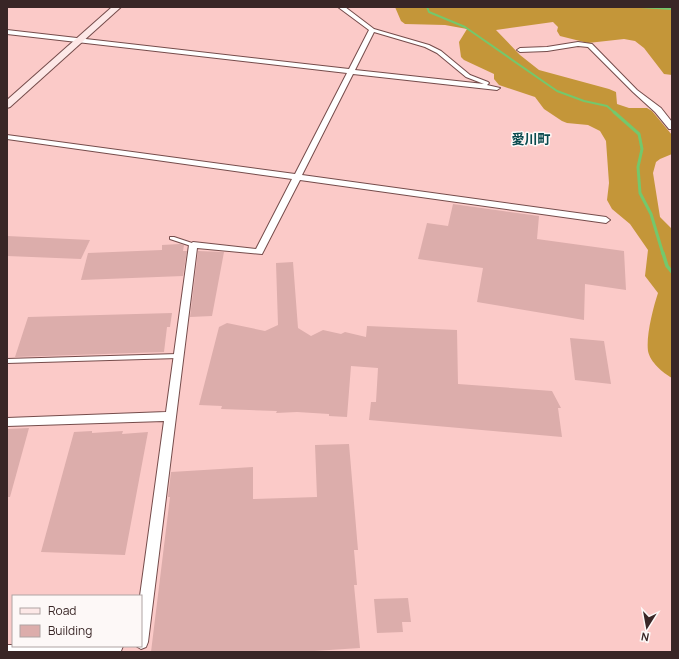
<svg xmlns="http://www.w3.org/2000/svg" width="679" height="659" font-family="Manrope,'Noto Sans JP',sans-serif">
<rect width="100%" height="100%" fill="#fbcac8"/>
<!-- forest -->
<path fill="#c49639" d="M395 7H672V75L664 74 644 48 635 41 624 39 588 43 560 36 557 31 558 27 553 22 496 30 520 55 539 70 609 89 616 92 617 104 629 108H647L652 111 672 135V154L660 159 656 162 653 173 660 217 672 229V378C663 373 650 362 648 351 646 336 653 308 658 293L645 276 648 250 630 224 612 209 607 200 609 183 606 141 600 131 588 125 567 123 562 121 544 109 535 97 499 85 494 79V74L464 60 461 57 459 42 467 29 445 25 405 24 401 21Z"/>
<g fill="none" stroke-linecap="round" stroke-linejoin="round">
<!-- stream-far2 -->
<g stroke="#74c86c" stroke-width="2">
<path d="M427 7 429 12 465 27 557 91 584 101 607 106 615 113"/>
<path d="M641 7 672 9"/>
</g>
<!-- stream-far1 -->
<path stroke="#74c86c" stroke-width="3" d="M614 112 639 134 642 149 638 167 640 193 651 214 663 254"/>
<!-- stream -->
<path stroke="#74c86c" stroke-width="3.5" d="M663 253 667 266 672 272"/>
</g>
<!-- building -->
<g fill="#dcadab">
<path d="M453 204 539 216 537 239 624 251 626 290 585 284 584 320 477 302 483 268 418 259 427 223 448 226Z"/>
<path d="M7 236 90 240 81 259 7 256Z"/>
<path d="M180 244 184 245 183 251H187L183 276 81 280 88 253 162 250V245Z"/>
<path d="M198 251 224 252 212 316 190 317Z"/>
<path d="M293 262 298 328 311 336 323 330 341 334 345 332 366 337 367 326 457 330 458 384 552 391 561 408H558L562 437 369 420 371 402H376L378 368 351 366 347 417 329 416V414L297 412 276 413 277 411 221 409 222 406 199 405 219 327 227 323 265 331 278 325 276 263Z"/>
<path d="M172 313 170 327H167L164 352 15 357 28 317Z"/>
<path d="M570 338 604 341 611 384 575 380Z"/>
<path d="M29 428 10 497H7V429Z"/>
<path d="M92 431V433L123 431 122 434 148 432 125 555 41 552 74 432Z"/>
<path d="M349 444 358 550H354L357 585H354L360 648 299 652H151L170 497H168L171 472 253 467V499L317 497 315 445Z"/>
<path d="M408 598 411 622H402L403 632 377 633 374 599Z"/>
</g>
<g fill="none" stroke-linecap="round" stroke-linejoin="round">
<defs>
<g id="lane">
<path d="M170 237H174L195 244V245L193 246H191L170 239Z"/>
<path d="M178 354 180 355 181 356 180 357 178 358 7 363V359Z"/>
</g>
<g id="street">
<path d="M338 7H345L374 29 429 45 441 51 470 75 488 82 489 83 487 85 500 88 497 90 353 74 302 175 606 217 610 220 606 223 300 180 262 254 197 248 148 642 146 647 141 649 136 646H141L140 596 164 421 7 426V418L166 412 189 245 193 242 256 249 292 179 7 139V135L295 174 347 73 7 34V30L349 69 369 30ZM374 32 425 47 437 53 466 77 484 84 355 70Z"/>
<path d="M578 42 592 44 637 90 661 108 672 122V129H669L655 112 633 92 588 47 578 46 547 51 520 52 517 50 520 48 547 47Z"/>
<path d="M7 645H13V646H123L121 651 119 652H7Z"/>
</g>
<path id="secondary" d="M112 7H121L10 107 7 108V100Z"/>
</defs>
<!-- lane casing -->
<use href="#lane" stroke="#754c4b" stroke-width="2"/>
<!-- street casing -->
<use href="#street" stroke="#754c4b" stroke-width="2"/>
<!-- secondary casing -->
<use href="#secondary" stroke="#754c4b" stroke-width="2"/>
<!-- lane -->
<use href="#lane" fill="#fff" fill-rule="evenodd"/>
<!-- street -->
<use href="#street" fill="#fff" fill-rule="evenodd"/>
<!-- secondary -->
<use href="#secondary" fill="#fde8e7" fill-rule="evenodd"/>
</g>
<g text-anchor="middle" stroke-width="3" stroke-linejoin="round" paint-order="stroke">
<!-- far-district labels -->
<g font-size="13" font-weight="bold" fill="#094a4e" stroke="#fdf8f7">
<text x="531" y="144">愛川町</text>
</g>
</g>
<!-- border -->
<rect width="679" height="659" fill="none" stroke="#392626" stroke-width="16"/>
<!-- legend -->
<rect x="12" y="595" width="130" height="52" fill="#fdf8f7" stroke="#afa4a3"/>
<rect x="20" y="608" width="20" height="6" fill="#fde8e7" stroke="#afa4a3"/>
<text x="48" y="615" font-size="12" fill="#392626">Road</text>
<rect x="20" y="625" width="20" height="12" fill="#dcadab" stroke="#afa4a3"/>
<text x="48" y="635" font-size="12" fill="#392626">Building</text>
<!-- north arrow -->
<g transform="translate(647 627) rotate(191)" stroke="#fdf8f7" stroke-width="3" paint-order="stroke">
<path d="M0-3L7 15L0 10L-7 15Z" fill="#392626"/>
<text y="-6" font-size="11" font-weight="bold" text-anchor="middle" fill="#392626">N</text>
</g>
</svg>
